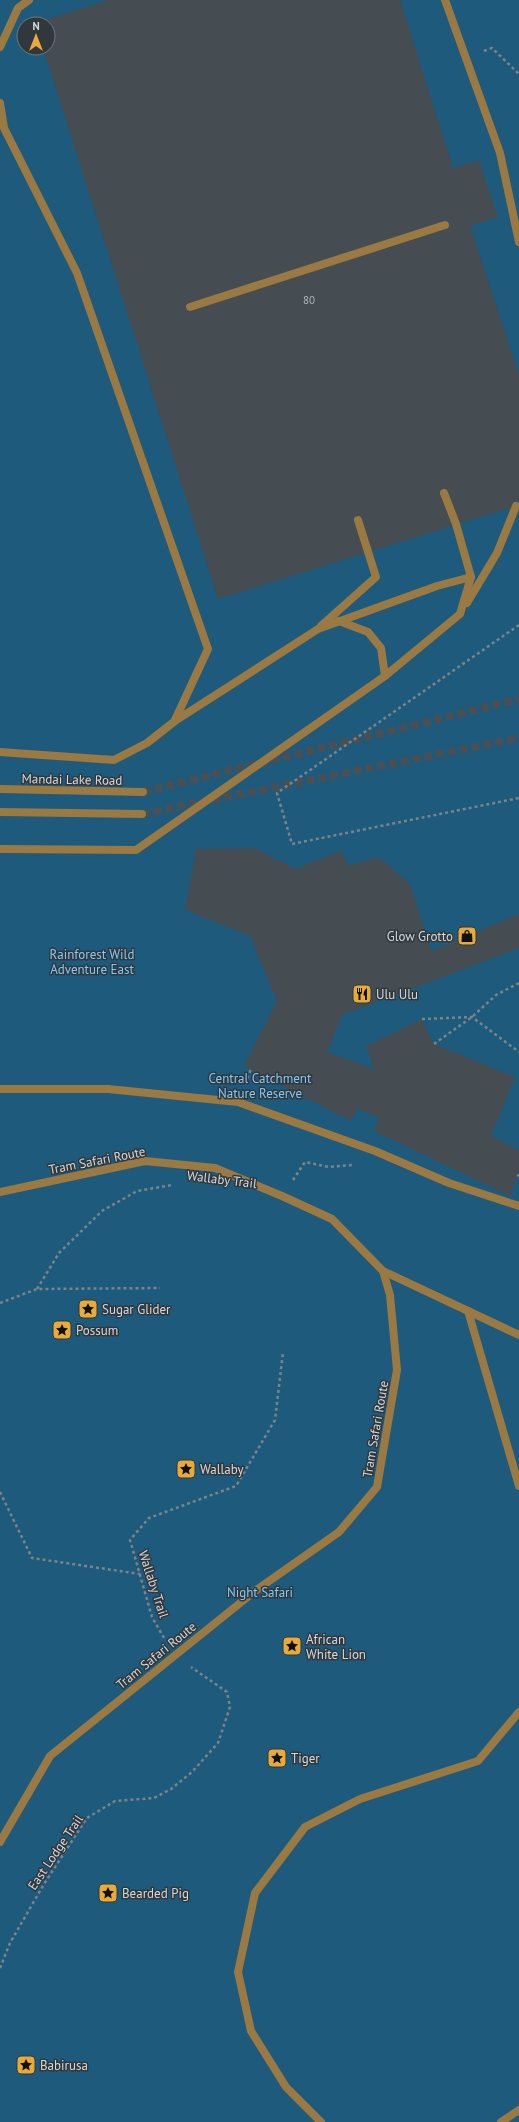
<svg xmlns="http://www.w3.org/2000/svg" width="519" height="2122" font-family="'PT Sans',sans-serif">
<rect width="100%" height="100%" fill="#31383d"/>
<!-- park -->
<path fill="#1e5a7c" fill-rule="evenodd" d="M0 0H519V2122H0ZM24 24H48V48H24Z"/>
<!-- building -->
<g fill="#454d52">
<path d="M108 0H400L453 168 479 160 498 217 470 226 519 375V505L218 599 43 48H48V24H32Z"/>
<path d="M255 848 295 869 341 851 348 866 379 857 410 884 431 951 519 914V948L342 1015 327 1052 374 1069 366 1046 422 1019 434 1044 515 1077 491 1136 519 1150V1170L510 1196 374 1131 379 1118 357 1108 351 1121 244 1066 277 1001 250 936 185 910 196 849Z"/>
</g>
<g fill="none" stroke-linecap="round" stroke-linejoin="round">
<!-- street-tunnel -->
<g stroke="#495055" stroke-width="8" stroke-dasharray="8 4" stroke-linecap="butt">
<path d="M143 792 519 699"/>
<path d="M142 814 519 738"/>
</g>
<!-- path -->
<g stroke="#7d8387" stroke-width="2.5" stroke-dasharray="3 3" stroke-linecap="butt">
<path d="M484 51 492 48 519 74"/>
<path d="M519 625 277 793 292 844 519 798"/>
<path d="M422 1019 472 1017 519 1052"/>
<path d="M434 1044 472 1017 496 995 519 983"/>
<path d="M245 1084 251 1069"/>
<path d="M517 1175 519 1176"/>
<path d="M293 1180 305 1162 329 1167 353 1165"/>
<path d="M37 1289 59 1253 102 1211 137 1191 173 1185"/>
<path d="M0 1303 37 1289 160 1288"/>
<path d="M0 1492 32 1558 140 1574"/>
<path d="M164 1638 152 1617 130 1540 149 1518 236 1486 275 1420 283 1352"/>
<path d="M0 1968 10 1943 44 1884 87 1818 115 1801 154 1798 171 1789 192 1772 218 1743 230 1707 227 1692 191 1667"/>
</g>
<!-- lane -->
<g stroke="#9a7943" stroke-width="8">
<path d="M445 0 500 153 519 242"/>
<path d="M0 47 18 8 29 0"/>
<path d="M0 103 4 128 77 273 208 649 175 720"/>
<path d="M190 307 445 225"/>
<path d="M444 493 456 524 471 577"/>
<path d="M467 603 497 553 516 506"/>
<path d="M339 621 368 632 381 648 385 676"/>
<path d="M321 626 376 577 358 520"/>
<path d="M0 752 114 760 147 743 175 721 318 629 437 586 471 577 460 614 385 676 136 850 0 849"/>
<path d="M0 1089H108L238 1102 375 1151 449 1183 519 1206"/>
<path d="M0 1192 145 1161 215 1168 282 1196 332 1219 383 1271 390 1295 397 1370 377 1487 339 1532 255 1591 50 1756 0 1842"/>
<path d="M383 1271 519 1335"/>
<path d="M468 1311 519 1486"/>
<path d="M321 2122 286 2087 251 2031 238 1972 255 1893 305 1827 360 1799 478 1761 519 1712"/>
<path d="M501 2122 519 2110"/>
</g>
<!-- street -->
<g stroke="#9a7943" stroke-width="8">
<path d="M0 789 143 792"/>
<path d="M0 812 142 814"/>
</g>
</g>
<!-- icons -->
<defs>
<symbol id="shop-square" viewBox="-11 -11 22 22"><rect x="-9" y="-9" width="18" height="18" rx="4" fill="#e9ab38" stroke="#31383d"/><path d="M-5-2.5h2.3a2.7 3.5 0 0 1 5.4 0H5L5.5 6h-11ZM-1.5-2.5h3a1.5 2.3 0 0 0-3 0Z" fill="#111"/></symbol>
<symbol id="restaurant-square" viewBox="-11 -11 22 22"><rect x="-9" y="-9" width="18" height="18" rx="4" fill="#e9ab38" stroke="#31383d"/><path d="M-5-6h1v4h1v-4h1v4h1v-4h1v5L-1.5 .5V6h-2V.5L-5-1ZM5-6V6H3V1.5H1.5Q1.5-4 5-6Z" fill="#111"/></symbol>
<symbol id="sight-square" viewBox="-11 -11 22 22"><rect x="-9" y="-9" width="18" height="18" rx="4" fill="#e9ab38" stroke="#31383d"/><path d="M0-6L1.8-2.2L6-1.7L2.9 1.2L3.7 5.4L0 3.3L-3.7 5.4L-2.9 1.2L-6-1.7L-1.8-2.2Z" fill="#111"/></symbol>
</defs>
<g fill-rule="evenodd">
<use href="#shop-square" x="456" y="925" width="22" height="22"/>
<use href="#restaurant-square" x="351" y="983" width="22" height="22"/>
<use href="#sight-square" x="77" y="1298" width="22" height="22"/>
<use href="#sight-square" x="51" y="1319" width="22" height="22"/>
<use href="#sight-square" x="175" y="1458" width="22" height="22"/>
<use href="#sight-square" x="281" y="1635" width="22" height="22"/>
<use href="#sight-square" x="266" y="1747" width="22" height="22"/>
<use href="#sight-square" x="97" y="1882" width="22" height="22"/>
<use href="#sight-square" x="15" y="2054" width="22" height="22"/>
</g>
<g text-anchor="middle" stroke-width="3" stroke-linejoin="round" paint-order="stroke">
<!-- number labels -->
<g font-size="11" fill="#b0b6ba">
<text x="309" y="304">80</text>
</g>
<!-- street labels -->
<g font-size="13" fill="#d4d9dc" stroke="#31383d">
<text transform="translate(72 779) rotate(1)" y="5">Mandai Lake Road</text>
<text transform="translate(97 1160) rotate(-11)" y="5">Tram Safari Route</text>
<text transform="translate(222 1179) rotate(7)" y="5">Wallaby Trail</text>
<text transform="translate(375 1429) rotate(-80)" y="5">Tram Safari Route</text>
<text transform="translate(154 1584) rotate(72)" y="5">Wallaby Trail</text>
<text transform="translate(156 1655) rotate(-39)" y="5">Tram Safari Route</text>
<text transform="translate(55 1852) rotate(-56)" y="5">East Lodge Trail</text>
</g>
<!-- poi labels -->
<g font-size="13" fill="#d4d9dc" stroke="#31383d" text-anchor="start">
<text x="453" y="941" text-anchor="end">Glow Grotto</text>
<text x="376" y="999">Ulu Ulu</text>
<text x="102" y="1314">Sugar Glider</text>
<text x="76" y="1335">Possum</text>
<text x="200" y="1474">Wallaby</text>
<text x="306" y="1644">African<tspan x="306" dy="15">White Lion</tspan></text>
<text x="291" y="1763">Tiger</text>
<text x="122" y="1898">Bearded Pig</text>
<text x="40" y="2070">Babirusa</text>
</g>
<!-- park labels -->
<g font-size="13" fill="#85c9f5" stroke="#31383d">
<text x="92" y="959">Rainforest Wild<tspan x="92" dy="15">Adventure East</tspan></text>
<text x="260" y="1083">Central Catchment<tspan x="260" dy="15">Nature Reserve</tspan></text>
<text x="260" y="1597">Night Safari</text>
</g>
</g>
<!-- north arrow -->
<g transform="translate(36 36)"><circle r="19" fill="#31383d" stroke="#72787d"/>
<path d="M0-3L7 15L0 10L-7 15Z" fill="#e9ab38"/>
<text y="-6" font-size="11" font-weight="bold" text-anchor="middle" fill="#d4d9dc">N</text>
</g>
</svg>
